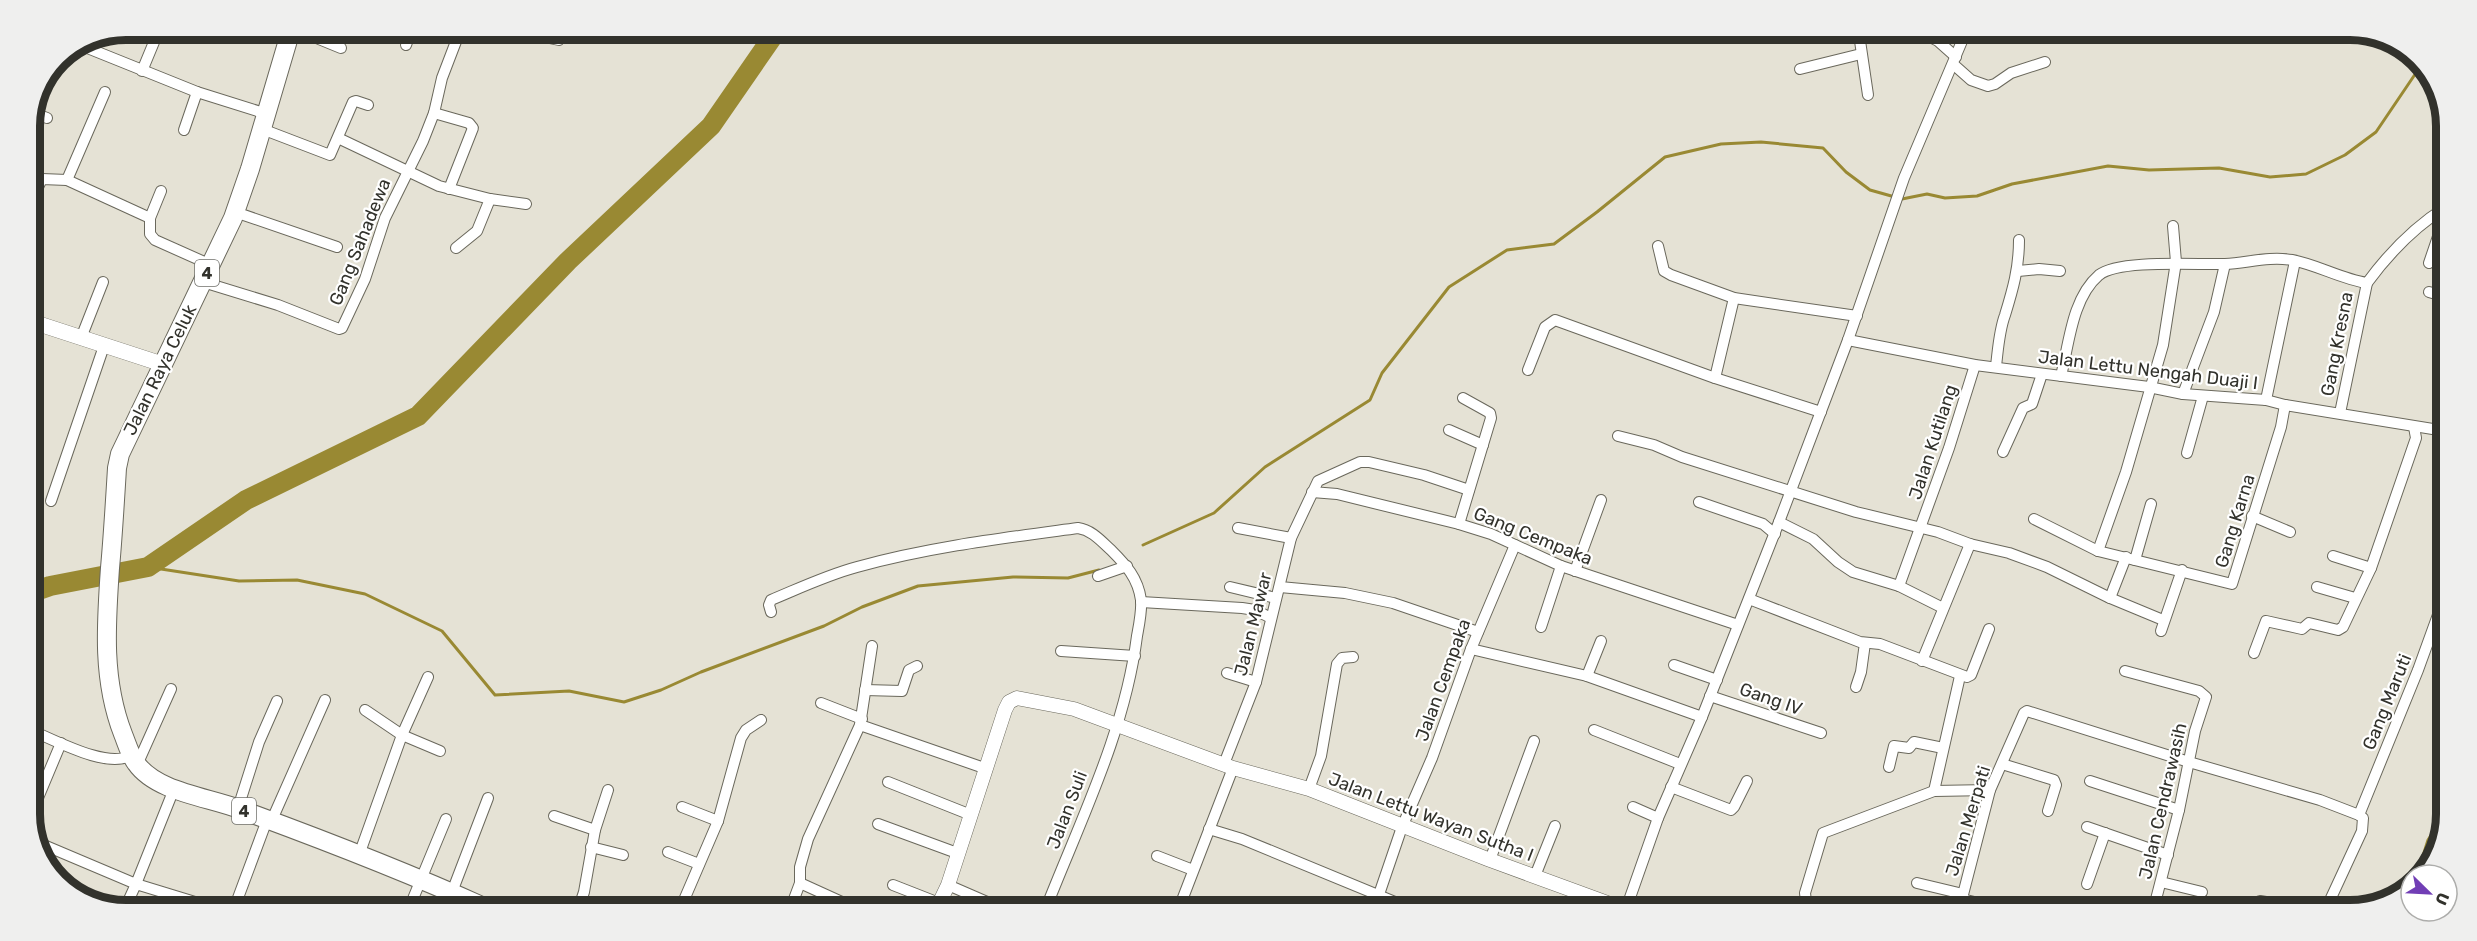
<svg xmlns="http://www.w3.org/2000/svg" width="2477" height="941" font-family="Rubik,sans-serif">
<rect width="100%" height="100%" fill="#e5e2d5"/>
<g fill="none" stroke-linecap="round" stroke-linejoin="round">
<!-- stream -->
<g stroke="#998933" stroke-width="3">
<path d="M1143 545 1214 513 1265 467 1370 400 1382 373 1449 287 1507 250 1554 244 1597 212 1665 157 1721 144 1761 142 1823 148 1846 172 1870 190 1902 199 1927 194 1945 198 1977 196 2012 184 2108 166 2149 170 2219 168 2270 177 2306 174 2345 155 2376 132 2422 64"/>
<path d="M148 567 239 581 297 580 365 594 442 631 495 695 569 691 624 702 661 690 701 672 824 626 862 607 918 586 1013 577 1068 578 1099 570"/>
<path d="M2417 875 2428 840 2442 818"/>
<path d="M2409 891 2411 887"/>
</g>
<!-- river -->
<path stroke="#998933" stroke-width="20" d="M30 593 50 586 148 567 246 500 418 416 568 261 711 126 776 32"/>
<defs>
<g id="minor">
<path d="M297 30 341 48"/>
<path d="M351 31 363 38"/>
<path d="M516 31 559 40"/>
<path d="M1447 33H1508"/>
<path d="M1859 34 1868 95"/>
<path d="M1924 34 1938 41 1956 57"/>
<path d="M406 45 411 31"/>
<path d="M85 47 197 92 267 114"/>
<path d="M1953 64 1971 80 1988 86 1995 84 2011 73 2045 62"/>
<path d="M1800 69 1861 54"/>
<path d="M142 71 159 30"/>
<path d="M34 113 47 118"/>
<path d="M434 113 469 123 473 128 449 189"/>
<path d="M262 129 330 155 353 102 356 101 368 105"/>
<path d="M184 130 197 92"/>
<path d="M338 138 439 186 490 199 526 204"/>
<path d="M67 180 105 92"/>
<path d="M161 191 150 218V234L155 240 211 265"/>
<path d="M30 203 42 179 67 180 150 218"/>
<path d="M235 212 337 247"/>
<path d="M1658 246 1664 271 1671 275 1734 298 1857 316"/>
<path d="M456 248 477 231 490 199"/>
<path d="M2429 263 2446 213"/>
<path d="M2018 271 2039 269 2060 271"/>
<path d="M203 282 278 305 339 329 342 328 365 279 385 218 423 141 434 113 442 78 460 31"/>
<path d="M2429 292 2446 297"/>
<path d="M81 338 103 282"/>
<path d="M1848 340 1975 365 2149 387 2183 394 2266 400 2285 405 2445 431"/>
<path d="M1996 366C1998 350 1999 331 2005 315 2013 289 2019 268 2019 240"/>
<path d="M1528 370 1545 327 1555 320 1715 378 1821 412"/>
<path d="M2061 376C2069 344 2072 298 2099 275 2119 259 2198 265 2225 264 2247 263 2269 256 2292 260 2318 265 2341 279 2367 283 2389 253 2414 227 2446 207"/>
<path d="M1715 378 1734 298"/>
<path d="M2183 394 2214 312 2225 264"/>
<path d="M2266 400 2295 261"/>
<path d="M2340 413 2367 283"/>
<path d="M1449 430 1483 445"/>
<path d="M2440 430 2445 416"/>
<path d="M1618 436 1654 445 1682 457 1856 512 1938 532 1970 544 2009 553 2047 567 2110 598 2163 620"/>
<path d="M2003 452 2023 408 2032 404 2042 374"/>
<path d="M2187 453 2203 396"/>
<path d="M1312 492 1337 494 1459 524 1491 534 1561 566 1738 625"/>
<path d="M51 501 104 346"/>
<path d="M1699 502 1763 524 1775 534"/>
<path d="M2252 516 2290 532"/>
<path d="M2034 519 2098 551 2232 584 2281 427 2285 405"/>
<path d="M1779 522 1813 539 1838 562 1853 572 1899 586 1943 608"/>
<path d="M1459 524 1491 418 1490 413 1463 398"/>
<path d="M1238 528 1291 538"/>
<path d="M2098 551 2126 472 2163 345 2176 262 2173 226"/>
<path d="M2333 556 2371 568"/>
<path d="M2135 560 2151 504"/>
<path d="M1575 571 1601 500"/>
<path d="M1098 576 1127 566"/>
<path d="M1899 586 1949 448 1975 365"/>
<path d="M1230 587 1276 598"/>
<path d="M1280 587 1345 593 1393 603 1478 632"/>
<path d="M2317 587 2355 598"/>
<path d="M2110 598 2126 557"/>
<path d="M1749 599 1860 642 1880 644 1967 677 1971 675 1989 629"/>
<path d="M1141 602 1242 608 1255 610 1271 618"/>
<path d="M771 612 769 605 771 600C800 588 827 575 857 567 929 547 1004 538 1078 528 1092 530 1101 541 1111 550 1126 565 1138 578 1141 600 1142 611 1139 625 1137 636 1125 731 1081 819 1046 908"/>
<path d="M1541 627 1561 566"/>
<path d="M2161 631 2182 570"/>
<path d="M1471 649 1587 676 1702 717"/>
<path d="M1061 651 1135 656"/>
<path d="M2254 653 2266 621 2302 629 2309 623 2338 630 2343 627 2371 568 2416 438 2414 427"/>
<path d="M1922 661 1970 544"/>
<path d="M1674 665 1717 680"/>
<path d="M2125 671 2199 691 2206 697 2195 731 2179 810 2153 911"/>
<path d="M1227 673 1256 682"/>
<path d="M1587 676 1601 641"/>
<path d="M1856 687 1861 672 1865 643"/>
<path d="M865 690 902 691 909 670 917 666"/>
<path d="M1710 696 1821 733"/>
<path d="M821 703 862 719"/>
<path d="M365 710 402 735 440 751"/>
<path d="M860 725 987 769"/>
<path d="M30 730C53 739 108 770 131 755"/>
<path d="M1594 730 1680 764"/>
<path d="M1224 764 1256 682 1291 538 1318 481 1360 462H1369L1424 475 1469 490"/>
<path d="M2002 764 2054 780 2056 785 2048 811"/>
<path d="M137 765 171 689"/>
<path d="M1889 767 1894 746 1909 748 1914 742 1943 748"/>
<path d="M2090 781 2179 810"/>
<path d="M888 782 971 815"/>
<path d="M1671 787 1731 810 1734 807 1747 781"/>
<path d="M1309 789 1321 756 1337 664 1342 658 1353 657"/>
<path d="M1934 791 1960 676"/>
<path d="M682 807 718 821"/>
<path d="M1633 807 1658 818"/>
<path d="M238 808 259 742 277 701"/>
<path d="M2359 815 2418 670 2443 601"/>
<path d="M554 816 595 830"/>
<path d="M30 817 61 743"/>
<path d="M271 822 325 700"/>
<path d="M878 824 957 853"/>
<path d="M2087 827 2168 855"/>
<path d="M1209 829 1242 839 1412 909"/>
<path d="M39 843 136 884 174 789"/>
<path d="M591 847 623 855"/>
<path d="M668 852 699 864"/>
<path d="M359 855 402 735 428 677"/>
<path d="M1157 856 1193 870"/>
<path d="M1490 860 1534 741"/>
<path d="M1535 876 1555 826"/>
<path d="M2161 882 2202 892"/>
<path d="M800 883 855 908"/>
<path d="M1917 883 1963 894"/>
<path d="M2087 884 2105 833"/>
<path d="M893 885 939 903"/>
<path d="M948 885 1001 908"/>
<path d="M452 892 488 798"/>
<path d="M1962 899 2007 910"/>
<path d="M126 906 136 884 208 906"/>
<path d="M235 906 267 820"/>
<path d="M410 906 446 819"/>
<path d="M579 907 584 892 595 830 608 790"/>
<path d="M681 907 718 821 741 738 746 730 761 720"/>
<path d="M791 907 800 883V867L808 839 860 725 872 646"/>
<path d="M1179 908 1233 768"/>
<path d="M1374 909 1402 827 1432 758 1471 649 1515 545"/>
<path d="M1626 909 1658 818 1702 717 1779 522 1848 340 1904 178 1965 34"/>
<path d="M1807 910 1805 893 1823 833 1934 791 1990 790"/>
<path d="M1959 910 1990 790 2024 713 2027 711 2189 762 2320 800 2359 815 2363 818 2362 831 2325 911"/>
<path d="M2254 911 2260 901 2291 906"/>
</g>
<path id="tertiary" d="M937 908 948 885 1005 710 1009 702 1017 698 1074 709 1233 768 1309 789 1490 860 1624 909"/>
<path id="secondary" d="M30 321 162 364"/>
<path id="trunk" d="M291 30 250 169 233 218 120 454 117 468C115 501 113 535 110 568 106 625 102 680 123 734 127 744 130 755 136 763 156 792 208 797 239 809 321 839 404 871 484 907"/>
</defs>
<!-- minor casing -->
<use href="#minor" stroke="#6a685c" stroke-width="12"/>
<!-- tertiary casing -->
<use href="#tertiary" stroke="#6a685c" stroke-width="15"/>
<!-- secondary casing -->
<use href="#secondary" stroke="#6a685c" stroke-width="16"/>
<!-- trunk casing -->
<use href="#trunk" stroke="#6a685c" stroke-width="20"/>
<!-- minor -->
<use href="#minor" stroke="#fff" stroke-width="10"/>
<!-- tertiary -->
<use href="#tertiary" stroke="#fff" stroke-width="14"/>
<!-- secondary -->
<use href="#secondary" stroke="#fff" stroke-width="15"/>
<!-- trunk -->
<use href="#trunk" stroke="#fff" stroke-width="18"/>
</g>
<g text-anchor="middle" stroke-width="4.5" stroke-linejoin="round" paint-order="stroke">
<!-- shield labels -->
<g fill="#fff" stroke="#70706b" stroke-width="1.5">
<rect x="195" y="260" width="24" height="26" rx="4.5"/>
<rect x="232" y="798" width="24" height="26" rx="4.5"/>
</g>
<g font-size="16" font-weight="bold" fill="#32322c">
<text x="207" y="279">4</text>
<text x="244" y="817">4</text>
</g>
<!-- street labels -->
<g font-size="18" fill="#32322c" stroke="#fff">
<text transform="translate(360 242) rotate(-68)" y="6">Gang Sahadewa</text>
<text transform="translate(2337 344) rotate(-79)" y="6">Gang Kresna</text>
<text transform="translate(160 370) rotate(-64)" y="6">Jalan Raya Celuk</text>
<text transform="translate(2148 370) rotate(7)" y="6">Jalan Lettu Nengah Duaji I</text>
<text transform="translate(1933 442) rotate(-72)" y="6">Jalan Kutilang</text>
<text transform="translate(2235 521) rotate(-73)" y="6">Gang Karna</text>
<text transform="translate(1533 536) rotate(22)" y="6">Gang Cempaka</text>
<text transform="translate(1253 624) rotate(-76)" y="6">Jalan Mawar</text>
<text transform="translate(1443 680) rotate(-70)" y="6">Jalan Cempaka</text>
<text transform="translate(1771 699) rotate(19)" y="6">Gang IV</text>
<text transform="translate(2387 702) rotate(-68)" y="6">Gang Maruti</text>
<text transform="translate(2163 801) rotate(-77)" y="6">Jalan Cendrawasih</text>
<text transform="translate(1067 810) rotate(-69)" y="6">Jalan Suli</text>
<text transform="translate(1431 817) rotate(21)" y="6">Jalan Lettu Wayan Sutha I</text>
<text transform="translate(1968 821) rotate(-73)" y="6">Jalan Merpati</text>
</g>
</g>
<!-- crop -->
<path d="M0 0H2477V941H0ZM126 40H2350A86 86 0 0 1 2436 126V814A86 86 0 0 1 2350 900H126A86 86 0 0 1 40 814V126A86 86 0 0 1 126 40Z" fill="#efefee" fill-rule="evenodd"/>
<path fill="none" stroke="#32322c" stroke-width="8" d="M126 40H2350A86 86 0 0 1 2436 126V814A86 86 0 0 1 2350 900H126A86 86 0 0 1 40 814V126A86 86 0 0 1 126 40Z"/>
<!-- north arrow -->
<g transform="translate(2429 893) rotate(114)"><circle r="28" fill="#ffffff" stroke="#adadab" stroke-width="1.5"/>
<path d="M0-4.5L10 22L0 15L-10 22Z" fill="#713eb5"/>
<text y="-9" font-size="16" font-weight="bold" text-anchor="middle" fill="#32322c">U</text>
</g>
</svg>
